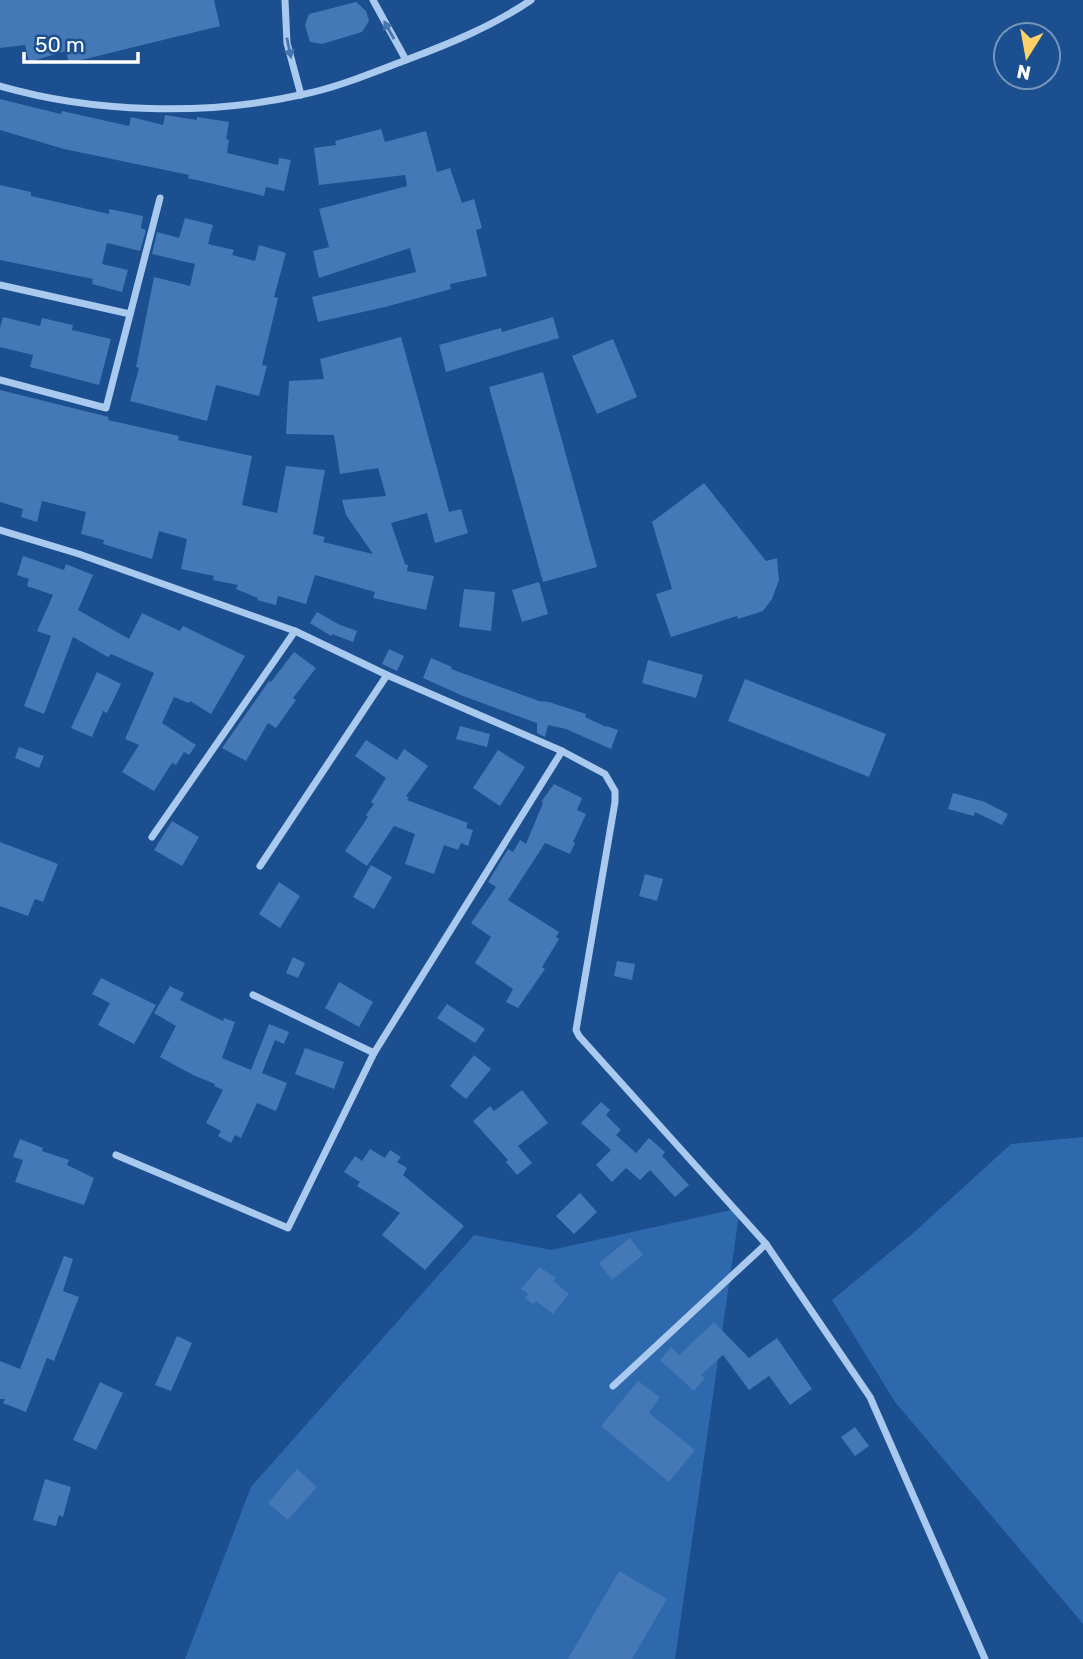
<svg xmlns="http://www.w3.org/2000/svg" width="1083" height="1659" font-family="Rubik,sans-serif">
<rect width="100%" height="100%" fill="#1b4f8f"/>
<!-- green -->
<g fill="#2e69ad">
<path d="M1083 1137V1624L895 1402 832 1300 911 1235 1011 1144Z"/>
<path d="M740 1208 675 1659H185L251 1487 474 1235 551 1250Z"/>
</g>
<!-- building -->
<g fill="#4478b7">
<path d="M0 0H214L220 26 69 63 66 51 29 62 25 45 0 48Z"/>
<path d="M356 2 366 11 369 21 362 32 322 44 310 42 305 25 309 14Z"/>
<path d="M0 99 61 114 62 111 129 126 131 117 163 125 165 115 197 120V117L229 122 226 139 229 140 227 153 278 165 279 158 291 160 284 191 266 187 264 196 188 178 189 175 64 149 0 130Z"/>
<path d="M381 129 385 142 426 131 437 172 450 168 462 203 474 199 482 228 476 230 487 276 450 284 451 289 385 307 318 322 312 297 416 272 410 248 319 278 313 251 329 247 319 209 407 186 405 175 319 185 314 148 336 145 335 141Z"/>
<path d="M0 185 31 192V196L109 214V209L143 216 141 228 146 230 140 251 107 243 102 264 128 270 122 292 92 284 93 279 0 260Z"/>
<path d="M185 218 213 225 208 244 234 250 232 255 255 261 259 245 286 253 274 297 278 298 262 365 267 366 259 396 216 385 207 421 130 401 139 368 136 367 154 277 190 286 195 264 152 254 157 232 179 238Z"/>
<path d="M3 317 40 326 42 318 73 325 72 330 111 339 99 385 30 367 33 355 0 347V328Z"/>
<path d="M553 317 559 338 446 372 439 345 501 328 502 332Z"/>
<path d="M401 337 449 512 461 509 468 533 435 543 427 513 391 523 405 564 408 565 407 571 434 576 426 610 373 598 375 592 315 575 306 604 278 596 276 605 257 600 258 598 236 589 238 585 213 580 214 576 181 569 187 539 159 531 152 559 103 544 104 540 81 534 86 512 42 501 37 522 21 517 23 509 0 502V390L109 417 108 420 179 436 178 440 252 456 242 505 277 513 286 466 325 470 313 534 325 537 323 542 373 554 346 515 342 500 386 496 378 468 340 474 334 435 286 434 289 381 324 379 320 359Z"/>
<path d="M613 339 637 397 597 414 572 356Z"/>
<path d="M543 372 597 567 543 582 489 387Z"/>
<path d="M704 483 766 561 777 558 779 580 772 599 763 611 738 619 737 616 671 637 656 594 672 589 652 522Z"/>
<path d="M23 556 64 570 66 564 93 575 78 610 129 639 142 613 180 631 183 626 245 656 211 714 190 701 189 703 174 697 162 723 196 745 189 755 184 752 176 765 172 763 154 791 122 772 139 745 125 739 154 673 111 654 108 657 73 637 44 714 24 706 51 636 37 631 53 595 27 586 29 579 17 575Z"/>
<path d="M539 582 548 614 522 622 512 590Z"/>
<path d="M464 589 495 592 491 631 459 627Z"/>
<path d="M317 612 338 624 357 631 353 642 332 634 331 636 310 623Z"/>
<path d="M389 649 404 656 397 671 382 664Z"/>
<path d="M294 652 316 668 293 698 296 700 276 728 268 723 246 761 222 748 269 681 271 682Z"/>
<path d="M431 658 452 667 451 669 539 701 549 702 586 714 585 717 606 727V726L618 730 611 749 566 729 548 725 545 737 537 733V723L463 696 423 678Z"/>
<path d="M648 660 703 675 696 698 642 683Z"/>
<path d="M97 672 121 684 107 713 103 711 92 737 71 728Z"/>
<path d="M745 679 886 734 869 777 728 721Z"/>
<path d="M460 726 490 734 487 747 456 739Z"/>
<path d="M366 740 397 760 404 749 428 766 406 796 409 798 407 800 468 823 466 828 473 830 468 846 461 843 458 850 444 845 434 874 405 864 415 834 394 826 367 866 345 851 368 817 366 815 374 804 371 802 386 778 355 756Z"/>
<path d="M19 747 44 756 39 768 15 758Z"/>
<path d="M498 750 525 767 500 806 473 788Z"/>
<path d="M554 784 582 798 577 810 586 814 573 842 575 843 570 854 545 843 508 900 559 932 556 937 559 939 542 967 545 969 518 1008 506 1002 513 989 475 963 491 937 471 923 496 887 488 882 508 849 513 852 520 840 526 844 543 803 541 802Z"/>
<path d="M953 793 985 802 1008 814 1002 825 975 812 974 816 948 809Z"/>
<path d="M172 821 199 837 182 866 154 850Z"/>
<path d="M0 842 58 864 43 902 35 899 28 916 0 906Z"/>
<path d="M371 865 392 877 374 909 353 897Z"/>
<path d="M645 874 663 879 657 901 639 896Z"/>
<path d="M279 882 300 896 280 928 259 914Z"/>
<path d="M293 957 305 963 298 978 286 973Z"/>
<path d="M617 961 635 964 632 980 614 976Z"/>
<path d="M101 978 156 1005 134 1044 98 1025 110 1003 92 994Z"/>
<path d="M339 982 373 1002 359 1027 325 1008Z"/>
<path d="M170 986 184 993 180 1000 223 1021 224 1018 235 1022 222 1058 251 1070 269 1024 289 1032 284 1044 275 1040 262 1073 287 1083 276 1111 257 1103 241 1138 235 1135 231 1143 218 1136 221 1131 206 1123 223 1090 214 1086 215 1084 193 1075 160 1057 176 1026 154 1013Z"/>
<path d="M447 1004 485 1029 475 1043 437 1018Z"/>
<path d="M305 1048 344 1062 334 1089 295 1074Z"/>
<path d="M474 1055 491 1069 466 1099 450 1086Z"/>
<path d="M522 1090 548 1123 518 1146 532 1163 517 1175 506 1162 508 1160 473 1121 490 1106 494 1111Z"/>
<path d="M601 1102 610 1110 606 1115 621 1130 616 1135 636 1153 649 1138 665 1152 662 1156 689 1185 675 1197 650 1170 640 1180 626 1168 612 1182 596 1165 611 1150 581 1123Z"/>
<path d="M20 1139 43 1148 42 1151 69 1160 67 1165 94 1178 84 1205 15 1182 23 1160 13 1157Z"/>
<path d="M370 1149 385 1158 390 1150 401 1157 397 1162 407 1168 403 1175 464 1226 425 1270 382 1235 400 1213 357 1186 360 1182 344 1172 355 1156 362 1161Z"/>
<path d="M580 1193 597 1212 574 1234 556 1216Z"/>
<path d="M630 1238 643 1255 612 1280 599 1263Z"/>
<path d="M64 1256 73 1259 63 1291 79 1297 54 1361 47 1358 26 1412 3 1403 5 1399H0V1361L20 1369Z"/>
<path d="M539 1267 556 1278 553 1281 569 1294 553 1314 536 1301 533 1304 525 1298 528 1294 521 1289Z"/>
<path d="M714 1322 749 1358 777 1338 812 1389 790 1405 769 1376 749 1390 723 1355 701 1375 705 1378 694 1391 660 1360 671 1347 679 1355Z"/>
<path d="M177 1336 192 1343 171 1391 155 1385Z"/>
<path d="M638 1381 660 1397 649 1413 695 1450 669 1482 601 1426Z"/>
<path d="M100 1382 123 1393 96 1450 73 1440Z"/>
<path d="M855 1427 869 1446 855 1456 841 1437Z"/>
<path d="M297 1469 317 1487 288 1520 268 1503Z"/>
<path d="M45 1479 71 1487 63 1517 59 1515 56 1526 33 1520Z"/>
<path d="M619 1571 667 1599 632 1659H568Z"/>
</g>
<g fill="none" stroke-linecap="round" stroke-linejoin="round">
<!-- minor -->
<g stroke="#a9c9ee" stroke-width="7">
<path d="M285 0 287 43 301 95"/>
<path d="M373 0 406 60"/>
<path d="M0 86C94 113 205 116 300 95 336 88 372 73 406 60 449 44 493 26 531 0"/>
<path d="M0 285 130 314"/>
<path d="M0 380 106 408 160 198"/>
<path d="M0 530 79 554 295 631 387 675 562 751 605 774 615 791V802L576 1030 579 1036 766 1244 870 1397 985 1659"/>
<path d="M152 837 295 631"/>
<path d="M260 866 387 675"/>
<path d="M253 995 374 1053"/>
<path d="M116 1155 288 1228 374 1053 562 751"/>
<path d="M613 1386 766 1244"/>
</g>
</g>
<!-- one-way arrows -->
<defs><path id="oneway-solid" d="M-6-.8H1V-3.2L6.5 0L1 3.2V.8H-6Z" transform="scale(1.75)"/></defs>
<g fill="#4674ac">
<use href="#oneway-solid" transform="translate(389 30) rotate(-119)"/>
<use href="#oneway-solid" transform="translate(289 48) rotate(78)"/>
</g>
<!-- north arrow -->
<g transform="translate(1027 56) rotate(191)"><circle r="33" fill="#1b4f8f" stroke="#7695bc" stroke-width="2"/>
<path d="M0-5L12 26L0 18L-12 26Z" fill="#ffd166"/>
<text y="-10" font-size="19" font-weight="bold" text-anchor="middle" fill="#ffffff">N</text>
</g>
<!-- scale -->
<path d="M24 52v10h114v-10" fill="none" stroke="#ffffff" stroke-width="3.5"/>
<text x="35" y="52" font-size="21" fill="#ffffff" stroke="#1b4f8f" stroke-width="5" paint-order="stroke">50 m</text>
</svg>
